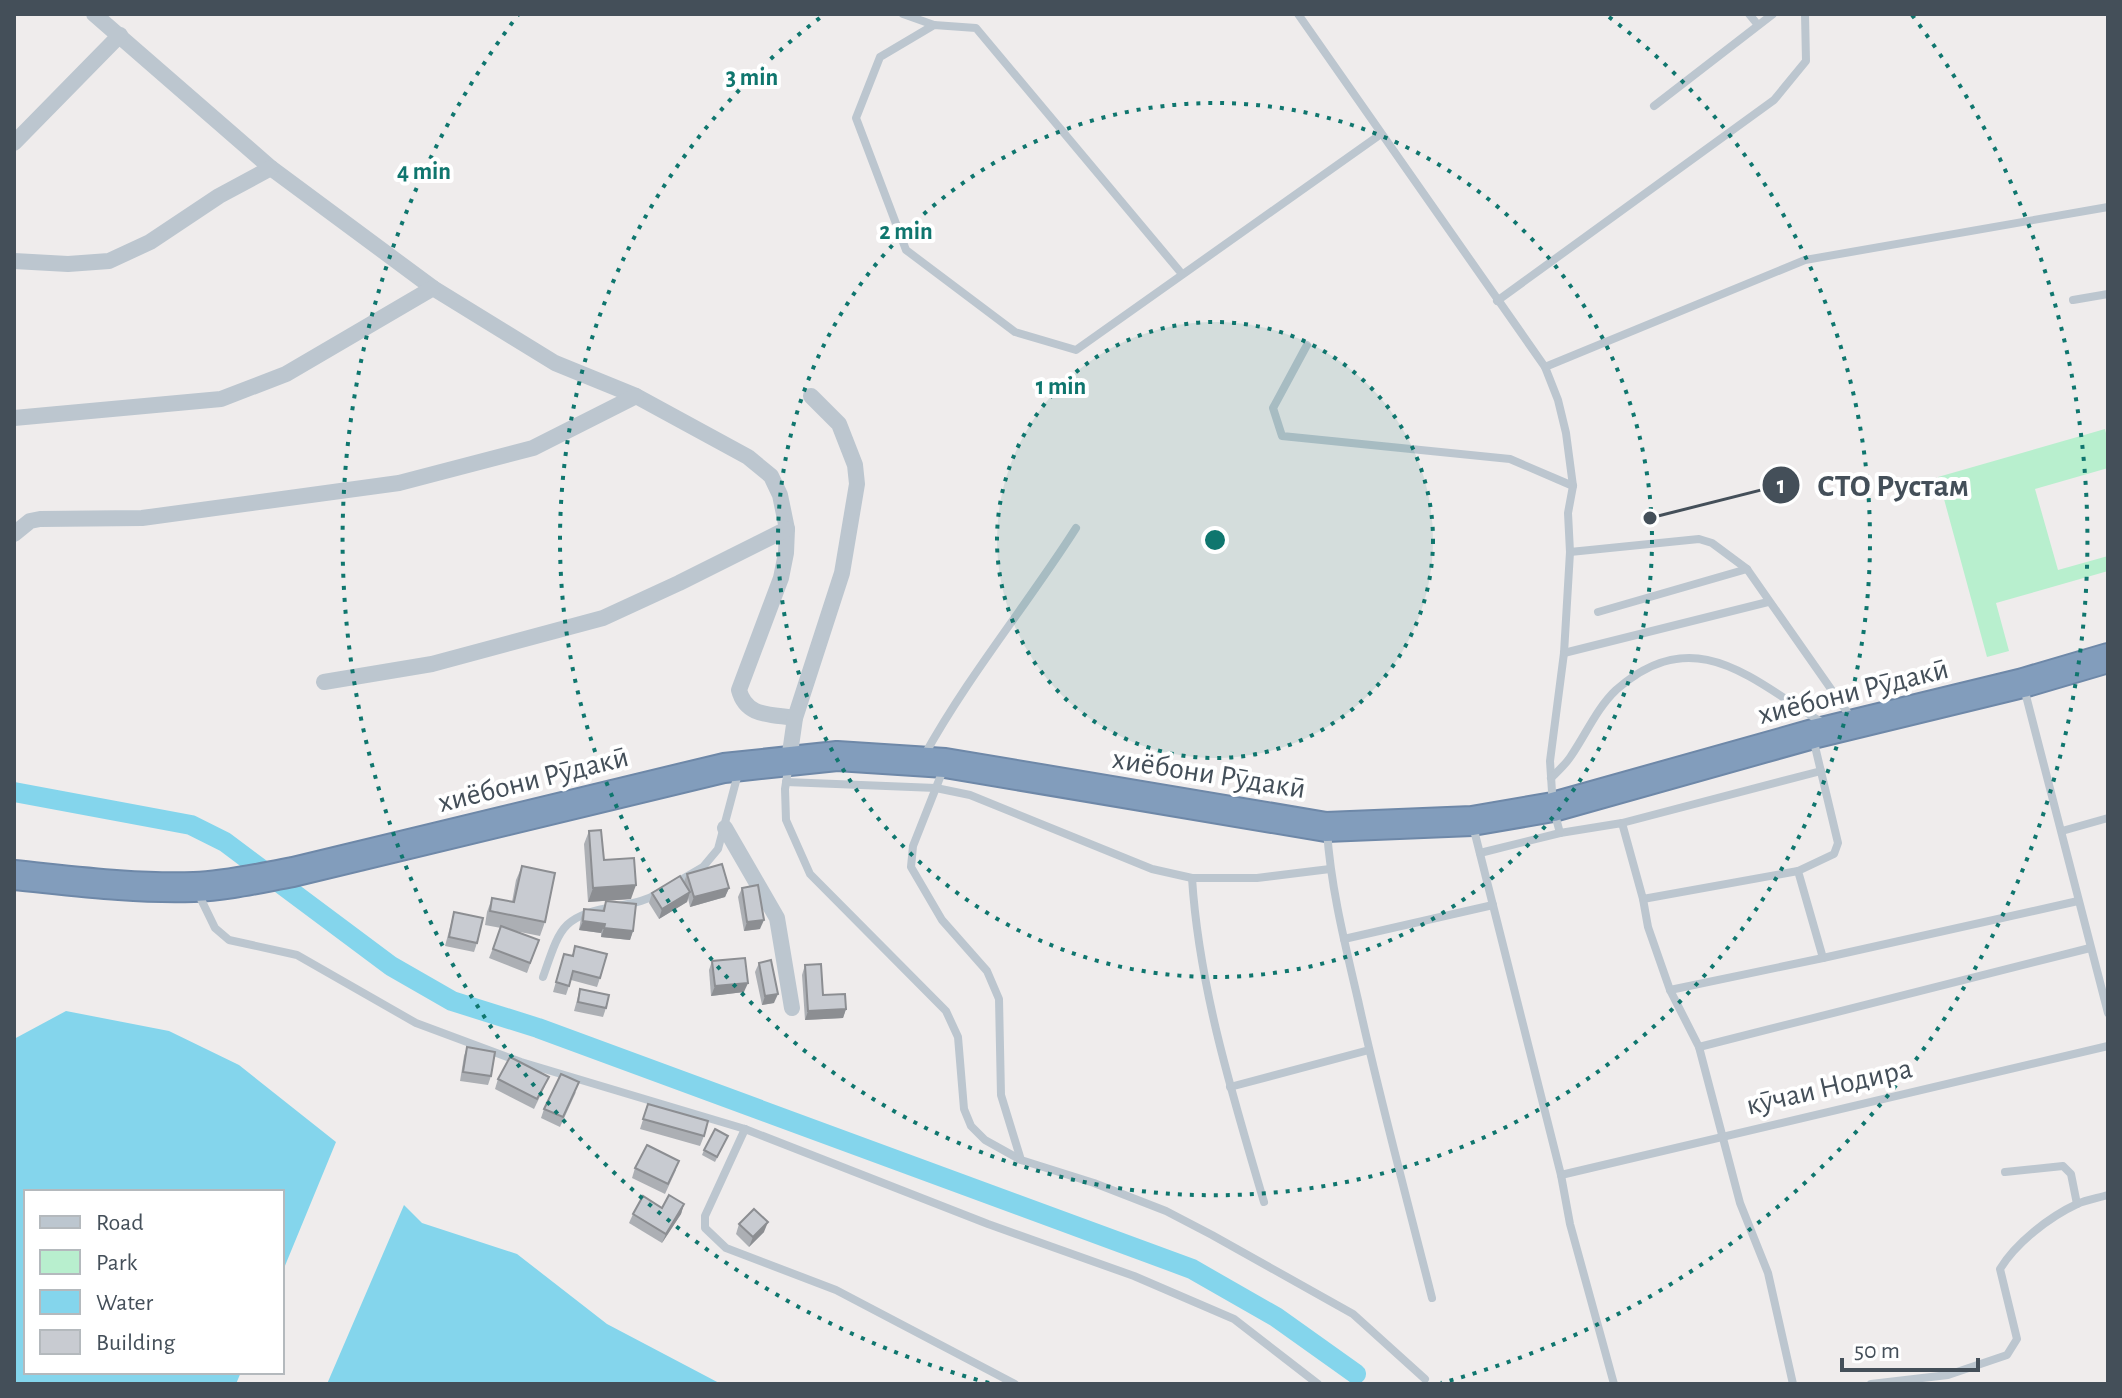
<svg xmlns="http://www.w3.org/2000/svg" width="2122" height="1398" font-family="'Alegreya Sans',sans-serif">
<rect width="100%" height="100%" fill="#efecec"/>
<!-- green -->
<path fill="#b8efce" d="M2105 429 2108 441V468L2035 489 2058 570 2108 556V571L1996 603 2009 651 1987 657 1938 477Z"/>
<!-- water -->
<g fill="#84d5ec">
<path d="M66 1011 169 1031 239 1065 336 1142 282 1273V1192H26V1372H241L236 1384H14V1039Z"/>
<path d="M404 1205 422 1223 517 1254 607 1324 721 1384H327Z"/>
</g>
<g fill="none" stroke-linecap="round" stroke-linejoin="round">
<!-- canal -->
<path stroke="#84d5ec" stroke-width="20" d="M14 792 191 825 225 842 391 966 452 1001 538 1028 1192 1269 1276 1317 1356 1374"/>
<defs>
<path id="highway" d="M14 875C74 881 134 889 194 887 227 886 260 878 293 872L724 768 837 756 945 763 1326 827 1472 821 1553 807 1813 734 2023 683 2108 658"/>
</defs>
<!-- highway casing -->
<use href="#highway" stroke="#6e88a8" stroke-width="32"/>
<!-- lane -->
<g stroke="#bcc6cf" stroke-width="8">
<path d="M903 14 934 25"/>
<path d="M1298 14 1545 367 1558 400 1566 433 1573 486 1568 513 1570 552 1564 653 1550 761 1553 807 1560 833 1622 823 1643 899 1798 871"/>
<path d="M1749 14 1758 25"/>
<path d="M1654 106 1773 14"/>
<path d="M1182 274 976 28 934 25 880 57 856 118 906 250 1015 332 1076 350 1381 134"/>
<path d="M2073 300 2108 294"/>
<path d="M1497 301 1774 100 1806 61 1805 14"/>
<path d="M1307 345 1273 408 1282 436 1510 459 1573 486"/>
<path d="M1545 367 1805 260 2108 207"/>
<path d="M1570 552 1699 539 1712 543 1747 569"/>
<path d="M1598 612 1747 569 1852 719"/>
<path d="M1564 653 1768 602"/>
<path d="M2024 688 2108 1013"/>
<path d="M1813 738 1838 843 1834 854 1798 871 1823 958 2078 901"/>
<path d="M924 756C968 676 1027 605 1076 528"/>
<path d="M789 764 785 789 786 820 810 874 946 1011 958 1037 964 1109 971 1126 985 1140 1021 1160"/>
<path d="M943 770 913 846 911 867 942 920 987 971 999 999 1001 1095 1021 1160 1094 1183 1166 1211 1212 1235 1353 1314 1425 1379"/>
<path d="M1551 778C1558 771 1566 764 1571 756 1586 734 1597 708 1616 690 1695 620 1752 680 1823 723"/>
<path d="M786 782 936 788 970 795 1152 869 1192 878H1257L1330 869"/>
<path d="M1622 823 1821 771"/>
<path d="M1473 826 1561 1175 1570 1224 1614 1384"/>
<path d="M1327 831C1331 889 1345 944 1358 1000 1380 1100 1407 1199 1432 1298"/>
<path d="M2062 831 2108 818"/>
<path d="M1480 853 1560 833"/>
<path d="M1192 878C1199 988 1233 1097 1264 1202"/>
<path d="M674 884 703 867 718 849 739 770"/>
<path d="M197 891 215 928 229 940 297 955 416 1023 521 1062 745 1129 988 1224 1134 1276 1234 1319 1318 1384"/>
<path d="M1643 899 1648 927 1670 990 1699 1047 1740 1203 1768 1273 1793 1384"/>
<path d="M1344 939 1493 905"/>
<path d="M543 977C561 925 562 916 618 906 633 903 646 901 659 893"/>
<path d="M1670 990 1823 958"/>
<path d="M1699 1047 2090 948"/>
<path d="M1230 1087 1369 1050"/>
<path d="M745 1129 705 1216V1228L726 1248 836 1290 1015 1384"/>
<path d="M2005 1172 2063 1166 2071 1174 2077 1204"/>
<path d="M1561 1175 2108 1046"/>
<path d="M1871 1384 1948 1375 2007 1355 2017 1339 2000 1269C2016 1243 2049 1217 2077 1204 2086 1200 2098 1198 2108 1195"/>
</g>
<!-- street -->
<g stroke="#bcc6cf" stroke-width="16">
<path d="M94 14 271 168 433 288 555 363 636 396 748 457 771 476 780 495 787 529 786 553 781 578 739 690C746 717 770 714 795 718"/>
<path d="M14 143 120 35"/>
<path d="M14 261 68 264 109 261 150 242 219 196 271 168"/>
<path d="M14 418 221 399 286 374 433 288"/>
<path d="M14 534 30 521 40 519 142 518 399 483 533 448 636 396"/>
<path d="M324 682 432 664 603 618 679 583 787 529"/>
<path d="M789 760 795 718 842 573 857 484 855 465 839 424 811 396"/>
<path d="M725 828 777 918 792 1008"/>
</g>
<!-- highway -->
<use href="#highway" stroke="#829dbc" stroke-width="28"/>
</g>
<!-- wall -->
<g fill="#acafb4">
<path d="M589 831 604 860 631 899 588 902 584 844Z"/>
<path d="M522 866 545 922 540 936 515 931 539 940 527 973 489 958 501 928 485 925 487 912 492 898 512 902 516 880Z"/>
<path d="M687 874 729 888 725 897 690 907 688 898 687 902 659 919 649 903 652 893 684 882Z"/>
<path d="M742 888 760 929 744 931 738 897Z"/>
<path d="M606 901 633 931 630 940 601 937V933L579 930 581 918 584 909 602 911Z"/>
<path d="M454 912 477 943 474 952 445 946Z"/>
<path d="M575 946 600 978 597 987 571 980 566 995 553 992 564 954 572 956Z"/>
<path d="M712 961 744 992 711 996 709 970Z"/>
<path d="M759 963 774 1003 762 1005 755 972Z"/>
<path d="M805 965 823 995 846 1009 843 1018 805 1020 802 975Z"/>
<path d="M580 989 606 1008 603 1017 574 1011Z"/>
<path d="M467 1047 491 1076 488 1085 460 1081 464 1056Z"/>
<path d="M498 1079 545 1086 534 1109 495 1089Z"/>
<path d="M576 1092 560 1127 541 1118 544 1109Z"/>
<path d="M648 1104 704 1136 700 1146 640 1129Z"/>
<path d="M728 1136 715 1162 702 1155 704 1150Z"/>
<path d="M635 1168 676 1170 665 1194 632 1178Z"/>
<path d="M684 1204 681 1214 662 1243 629 1223 633 1214Z"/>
<path d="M739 1224 764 1232 749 1247 736 1234Z"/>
</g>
<!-- shaded-wall -->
<g fill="#8c8e92">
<path d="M636 885 631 899 588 902 593 888Z"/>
<path d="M729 888 725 897 690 907 694 897Z"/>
<path d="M690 892 687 902 659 919 662 909Z"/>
<path d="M764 920 760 929 744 931 747 922Z"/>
<path d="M583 921 605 924 601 933 579 930Z"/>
<path d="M604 928 633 931 630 940 601 937Z"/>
<path d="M748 983 744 992 711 996 715 986Z"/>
<path d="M778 994 774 1003 762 1005 765 996Z"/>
<path d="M846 1009 843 1018 805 1020 808 1011Z"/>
<path d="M684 1204 681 1214 662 1243 666 1234Z"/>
<path d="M768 1222 764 1232 749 1247 753 1237Z"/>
</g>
<!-- building -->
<g fill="#c8cbd1" stroke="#8c8e92" stroke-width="2">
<path d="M601 830 604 860 634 858 636 885 593 888 589 831Z"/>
<path d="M722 864 729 888 694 897 687 874Z"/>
<path d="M522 866 555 873 545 922 490 911 492 898 514 902Z"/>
<path d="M680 876 690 892 662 909 652 893Z"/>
<path d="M758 885 764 920 747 922 742 888Z"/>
<path d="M606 901 636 904 633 931 604 928 605 924 583 921 584 909 604 911Z"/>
<path d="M454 912 483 918 477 943 449 937Z"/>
<path d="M501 926 539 940 530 963 493 949Z"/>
<path d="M575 946 607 954 600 978 573 971 569 986 556 982 564 954 573 956Z"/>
<path d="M745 958 748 983 715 986 712 961Z"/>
<path d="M771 960 778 994 765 996 759 963Z"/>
<path d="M821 964 823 995 845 994 846 1009 808 1011 805 965Z"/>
<path d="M580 989 609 995 606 1008 578 1002Z"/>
<path d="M467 1047 495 1052 491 1076 463 1072Z"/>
<path d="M510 1057 549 1077 537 1099 498 1079Z"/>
<path d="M561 1074 579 1082 563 1117 544 1109Z"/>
<path d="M648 1104 708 1121 704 1136 643 1119Z"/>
<path d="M715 1129 728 1136 717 1157 704 1150Z"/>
<path d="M647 1145 679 1161 668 1184 635 1168Z"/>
<path d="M669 1195 684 1204 666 1234 633 1214 643 1196 662 1208Z"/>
<path d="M754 1209 768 1222 753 1237 739 1224Z"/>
</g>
<!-- distance rings -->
<circle cx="1215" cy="540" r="218" fill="#0f766e" fill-opacity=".12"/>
<g fill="none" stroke="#0f766e" stroke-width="4" stroke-dasharray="4 8">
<circle cx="1215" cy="540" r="218"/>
<circle cx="1215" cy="540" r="437"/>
<path d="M1609 17A655 655 0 1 1 821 17"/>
<path d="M989 1383A873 873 0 0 1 518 15M1912 15A873 873 0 0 1 1441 1383"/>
</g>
<g text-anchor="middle" stroke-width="8" stroke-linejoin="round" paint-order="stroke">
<!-- street labels -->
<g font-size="30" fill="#444f59" stroke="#fff">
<text transform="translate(1853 691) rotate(-14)" y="10">хиёбони Рӯдакӣ</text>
<text transform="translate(1209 773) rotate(9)" y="10">хиёбони Рӯдакӣ</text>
<text transform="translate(533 779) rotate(-14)" y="10">хиёбони Рӯдакӣ</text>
<text transform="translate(1829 1086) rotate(-13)" y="10">кӯчаи Нодира</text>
</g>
</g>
<circle cx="1215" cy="540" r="12" fill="#0f766e" stroke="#fff" stroke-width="4"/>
<g font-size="24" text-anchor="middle" font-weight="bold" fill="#0f766e" stroke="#fff" stroke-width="8" stroke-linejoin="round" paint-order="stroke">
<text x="752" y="85">3 min</text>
<text x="424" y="179">4 min</text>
<text x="906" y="239">2 min</text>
<text x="1061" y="394">1 min</text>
</g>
<!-- callouts -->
<path fill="none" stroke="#444f59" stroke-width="3" d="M1650 518L1781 485"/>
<g fill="#444f59" stroke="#fff" stroke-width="3">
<circle cx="1650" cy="518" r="8"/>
<circle cx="1781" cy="485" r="20"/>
</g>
<g font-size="24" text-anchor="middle" font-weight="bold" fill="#fff">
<text x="1781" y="493">1</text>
</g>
<g font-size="32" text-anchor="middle" font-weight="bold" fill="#444f59" stroke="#fff" stroke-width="8" stroke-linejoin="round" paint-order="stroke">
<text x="1893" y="496">СТО Рустам</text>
</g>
<!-- border -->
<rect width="2122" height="1398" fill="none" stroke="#444f59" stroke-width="32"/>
<!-- legend -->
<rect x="24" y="1190" width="260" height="184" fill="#ffffff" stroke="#b4b9bd" stroke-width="2"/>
<rect x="40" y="1216" width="40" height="12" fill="#bcc6cf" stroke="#b4b9bd" stroke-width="2"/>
<text x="96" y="1230" font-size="24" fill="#444f59">Road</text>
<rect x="40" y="1250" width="40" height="24" fill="#b8efce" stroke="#b4b9bd" stroke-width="2"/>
<text x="96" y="1270" font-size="24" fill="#444f59">Park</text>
<rect x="40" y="1290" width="40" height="24" fill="#84d5ec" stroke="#b4b9bd" stroke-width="2"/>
<text x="96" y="1310" font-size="24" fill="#444f59">Water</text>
<rect x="40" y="1330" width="40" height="24" fill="#c8cbd1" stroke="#b4b9bd" stroke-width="2"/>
<text x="96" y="1350" font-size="24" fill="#444f59">Building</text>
<!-- scale -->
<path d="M1842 1358v12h136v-12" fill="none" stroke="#444f59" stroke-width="4"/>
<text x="1854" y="1358" font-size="24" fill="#444f59" stroke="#ffffff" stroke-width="6" paint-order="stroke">50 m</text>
</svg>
